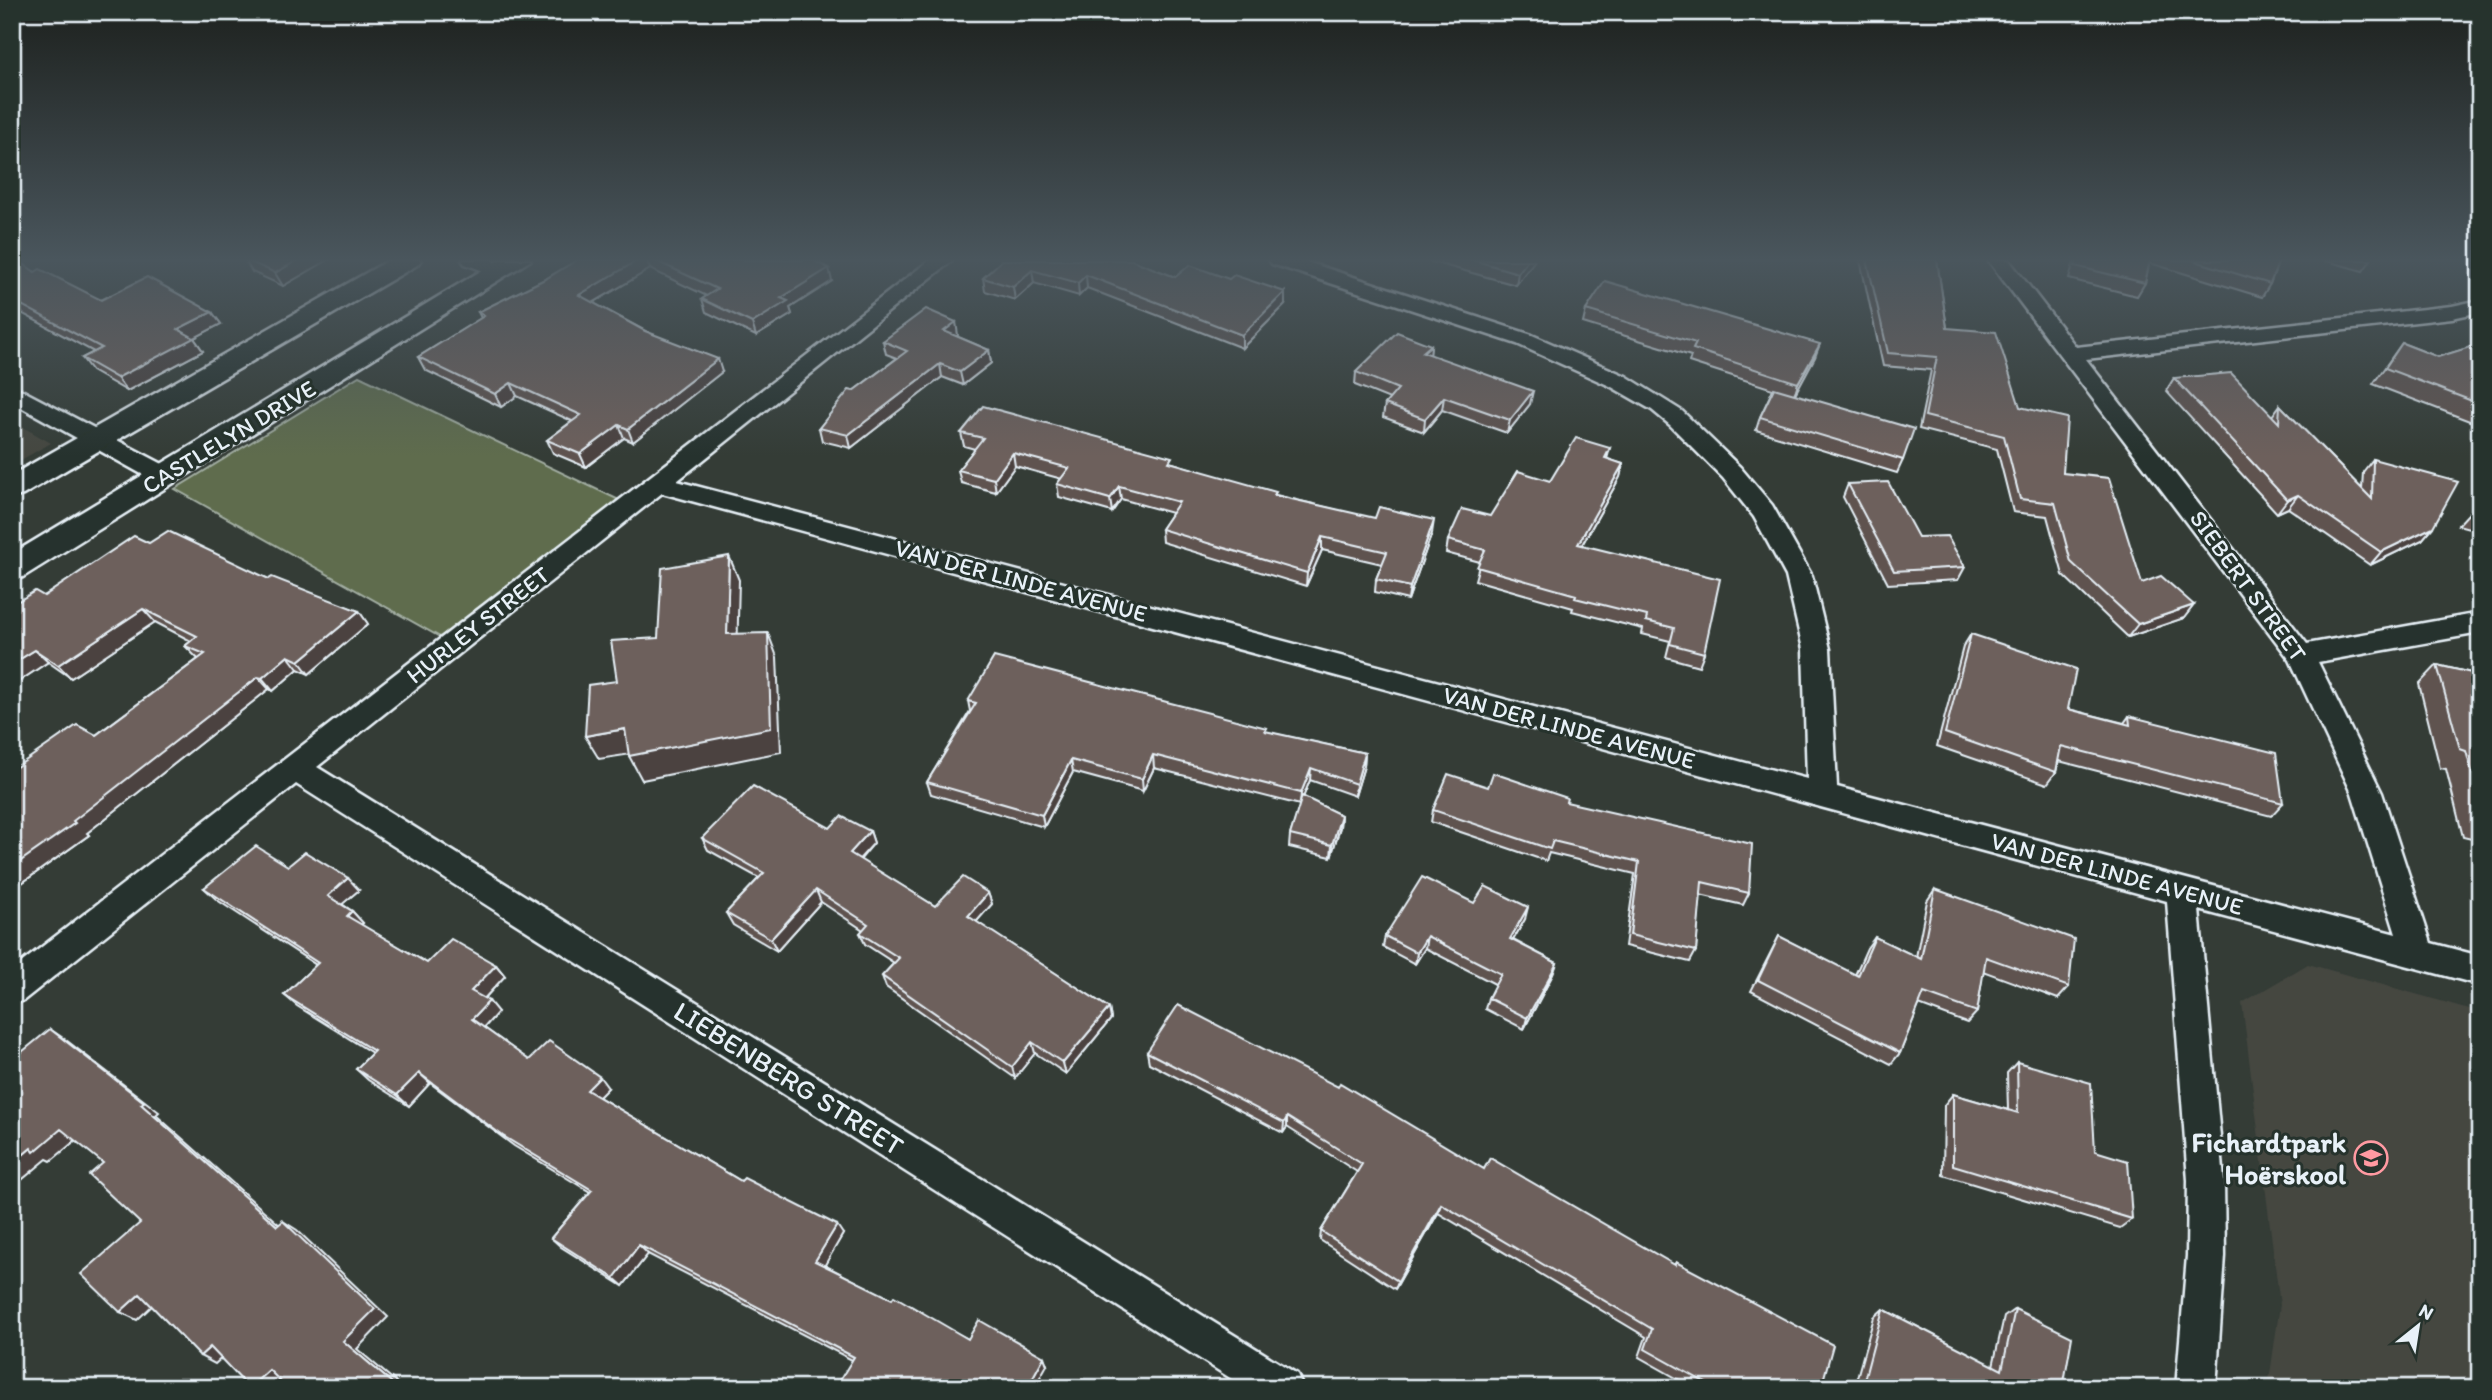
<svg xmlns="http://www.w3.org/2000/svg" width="2492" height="1400" font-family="Itim,sans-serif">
<rect width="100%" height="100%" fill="#343c36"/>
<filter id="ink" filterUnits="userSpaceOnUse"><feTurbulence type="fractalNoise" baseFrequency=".0143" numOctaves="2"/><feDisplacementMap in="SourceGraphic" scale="14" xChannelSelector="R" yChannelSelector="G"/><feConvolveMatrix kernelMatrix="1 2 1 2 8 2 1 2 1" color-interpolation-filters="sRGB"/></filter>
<g filter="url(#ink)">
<!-- built -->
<g fill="#454741">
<path d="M12 421 51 443 12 465Z"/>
<path d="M2308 964 2480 1012V1388H2268L2280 1305 2242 1003Z"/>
</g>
<!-- green -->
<path fill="#5e6c4e" stroke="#a3aea3" stroke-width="2" d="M359 376 619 500 440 637 175 489Z"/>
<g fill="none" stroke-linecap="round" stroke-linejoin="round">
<defs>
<g id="minor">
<path d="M462 260H491L510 271 500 277 465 264Z"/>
<path d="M930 260H953L677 481 1807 779 1803 649 1786 576 1754 517 1723 478 1670 425 1652 410 1610 386 1517 344 1272 264 1269 260H1301L1532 335 1626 376 1682 411 1740 467 1772 505 1812 576 1830 649 1837 787 2396 934 2352 793 2290 660 1988 260H2009L2076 347 2452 306 2480 300V312L2452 318 2086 359 2307 644 2480 613V633L2318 662 2382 793 2431 943 2480 956V985L2199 910 2224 1180 2225 1256 2216 1388H2176L2187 1256 2188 1180 2167 901 662 493 317 767 1297 1374 1303 1388H1246L296 784 24 1000 12 1005V970Z"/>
<path d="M12 385 174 470 177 476 174 482H156L12 402Z"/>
</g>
<g id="tertiary">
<path d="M389 260H421L417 265 23 495 12 498V475Z"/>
<path d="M499 260H531L23 577 12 580V554Z"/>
</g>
</defs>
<!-- minor casing -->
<use href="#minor" stroke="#e8f1f8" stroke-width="5"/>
<!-- tertiary casing -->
<use href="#tertiary" stroke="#e8f1f8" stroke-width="5"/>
<!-- minor -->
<use href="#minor" fill="#26332d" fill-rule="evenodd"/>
<!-- tertiary -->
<use href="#tertiary" fill="#26332d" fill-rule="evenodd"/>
</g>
<!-- wall -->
<g fill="#5e534f" stroke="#e8f1f8" stroke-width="2">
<path d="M12 260 35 272 101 300 212 312 221 324 194 338 203 351 127 391 92 371 82 358 94 352 12 308Z"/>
<path d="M245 260H328L283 286 252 272Z"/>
<path d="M577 260H820L819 264 832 281 790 308 792 314 756 336 706 312 702 299 707 296 650 269 593 303 722 372 633 442 624 438 586 467 553 453 547 440 572 421 517 396 501 407 425 370 418 357 481 318 478 312 547 278Z"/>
<path d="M1001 260H1132L1175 277 1285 305 1242 348 1087 288 1079 296 1034 283 1015 300 985 291 983 278 1001 262Z"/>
<path d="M1425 260H1535L1516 285Z"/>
<path d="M1860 260H1937L1947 328 2020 407 2063 473 2142 583 2194 605 2184 618 2128 637 2063 575 2047 516 2013 512 1997 449 1919 429 1931 370 1883 366Z"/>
<path d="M2074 260H2150L2145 283 2137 296 2069 279Z"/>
<path d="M2151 260H2279L2270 284 2262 297 2150 263Z"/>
<path d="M2323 260H2371L2363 271Z"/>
<path d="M1586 310 1815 357 1794 394 1903 460 1897 473 1756 430 1760 417 1773 389 1689 362 1691 356 1583 323Z"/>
<path d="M958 335 956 336 989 350 991 363 963 385 942 377 851 448 822 441 819 428 853 391 897 358 886 354 883 341Z"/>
<path d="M2402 343 2438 357 2480 344V425L2373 384Z"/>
<path d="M1431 345 1430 355 1530 404 1507 433 1442 410 1424 432 1383 417 1385 404 1390 399 1355 385 1356 372Z"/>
<path d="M2174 378 2272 416 2280 405 2362 489 2363 472 2373 459 2433 527 2422 540 2370 565 2288 508 2277 513 2166 391Z"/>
<path d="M961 433 1173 463 1276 495 1432 533 1408 600 1375 592 1376 579 1382 564 1322 550 1306 586 1162 542 1161 529 1172 513 1121 499 1112 512 1059 497 1057 484 1062 479 1015 466 996 492 961 483 958 470 975 449 964 446Z"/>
<path d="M1610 448 1607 459 1623 464 1620 477 1582 545 1704 653 1699 666 1666 657 1670 641 1642 634 1643 629 1572 611 1573 608 1475 580 1480 562 1446 553 1448 540Z"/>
<path d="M1848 484 1918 537 1965 567 1958 580 1888 584 1843 497Z"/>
<path d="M2480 502V531L2458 525 2470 512Z"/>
<path d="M149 543 269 579 359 611 368 624 309 674 298 669 273 691 269 689 87 833 89 835 12 890 96 735 198 659 185 646 191 641 155 622 71 678 48 662 12 686V605L44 596Z"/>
<path d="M1971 634 2068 709 2124 723 2129 716 2283 803 2271 816 2059 761 2056 772 2047 784 1937 746 1963 647Z"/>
<path d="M2437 665 2480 675V841L2463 837 2446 769 2440 768 2419 684Z"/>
<path d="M968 701 1267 732 1365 753 1364 766 1355 796 1310 780 1303 797 1341 815 1340 827 1331 857 1289 847 1290 835 1300 805 1154 768 1143 791 1073 772 1044 827 931 794 927 782 970 711Z"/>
<path d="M1488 787 1566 802 1749 893 1743 905 1700 895 1696 951 1690 962 1625 946 1635 874 1549 853 1546 861 1431 822 1433 810Z"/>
<path d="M830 828 870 831 874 843 860 860 935 906 988 893 992 904 976 922 1109 1008 1111 1019 1066 1074 1035 1053 1015 1078 886 987 882 976 894 963 865 944 860 933 863 930 821 902 777 951 733 925 726 913 759 878 708 850 702 838Z"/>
<path d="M288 866 359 890 342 904 352 911 363 923 361 925 427 963 496 965 505 976 484 999 498 1012 484 1028 529 1060 608 1088 599 1097 741 1181 843 1234 824 1265 968 1339 1044 1357 1047 1365 852 1360 648 1254 623 1286 561 1247 551 1238 590 1192 514 1146 430 1083 409 1106 368 1080 356 1069 372 1053 297 1006 284 995 316 965 217 900 204 888Z"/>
<path d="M1935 889 2069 987 2058 999 1983 971 1977 1012 1967 1023 1919 1005 1900 1053 1891 1064 1751 991 1779 936 1855 975 1867 948 1875 937 1916 957 1927 901Z"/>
<path d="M1474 903 1525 919 1513 940 1557 963 1553 974 1524 1029 1485 1009 1488 998 1495 984 1425 948 1415 964 1383 947 1385 936Z"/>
<path d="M1147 1052 1484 1169 1674 1265 1676 1262 1821 1388H1694L1639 1357 1646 1337 1438 1213 1395 1289 1320 1240 1321 1231 1357 1172 1287 1127 1283 1133 1149 1063Z"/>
<path d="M2017 1062 2095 1151 2132 1219 2120 1228 1943 1175 1944 1105 1953 1094 2008 1110 2007 1073Z"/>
<path d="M1883 1309 1993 1366 2004 1317 2015 1309 2063 1388H1854L1874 1317Z"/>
</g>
<!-- shaded-wall -->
<g fill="#4c4340" stroke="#e8f1f8" stroke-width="2">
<path d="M298 260H328L283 286 275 273Z"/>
<path d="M638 260H647L650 269 584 308 579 295Z"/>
<path d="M1528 260H1535L1516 285 1518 273Z"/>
<path d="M829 268 832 281 790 308 792 314 756 336 752 323 781 298Z"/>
<path d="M1032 270 1034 283 1015 300 1013 287Z"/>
<path d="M1086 275 1087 288 1079 296 1078 283Z"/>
<path d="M1285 292V305L1242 348V335Z"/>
<path d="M212 312 221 324 194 338 203 351 127 391 117 378 178 329Z"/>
<path d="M956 322 958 335 947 344 944 331Z"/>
<path d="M1820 344 1815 357 1794 396 1798 383Z"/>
<path d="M1431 345 1430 358 1423 352Z"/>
<path d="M989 350 991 363 963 385 960 372Z"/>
<path d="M718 359 722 372 633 442 628 429Z"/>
<path d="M940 364 942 377 851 448 848 435Z"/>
<path d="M511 383 517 396 501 407 495 394Z"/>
<path d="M1533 391 1530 404 1507 433 1510 420Z"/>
<path d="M1444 397 1442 410 1424 432 1425 419Z"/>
<path d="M619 425 624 438 586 467 580 454Z"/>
<path d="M1013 453 1015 466 996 492 994 479Z"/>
<path d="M1623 464 1620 477 1575 557 1578 544Z"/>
<path d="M1119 486 1121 499 1112 512 1110 499Z"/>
<path d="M2298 495 2288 508 2277 513 2287 500Z"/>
<path d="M1434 520 1432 533 1408 600 1410 587Z"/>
<path d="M2433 527 2422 540 2370 565 2381 552Z"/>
<path d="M1322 537V550L1306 586 1307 573Z"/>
<path d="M729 556 739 580 737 659 727 634Z"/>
<path d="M2194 605 2184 618 2128 637 2138 624Z"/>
<path d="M143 609 155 622 71 678 58 665Z"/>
<path d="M359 611 368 624 309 674 299 661Z"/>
<path d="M768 633 777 657 781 752 642 780 629 756Z"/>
<path d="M35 650 48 662 12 686V664Z"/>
<path d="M288 656 298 669 273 691 262 678Z"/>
<path d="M258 677 269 689 87 833 89 835 12 890V867Z"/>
<path d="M625 729 638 753 599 759 585 736Z"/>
<path d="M1365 753 1364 766 1355 796 1356 784Z"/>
<path d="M1153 755 1154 768 1143 791 1142 779Z"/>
<path d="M1071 760 1073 772 1044 827 1042 815Z"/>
<path d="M1311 768 1310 780 1300 805 1301 793Z"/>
<path d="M1341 815 1340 827 1331 857 1332 845Z"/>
<path d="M870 831 874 843 854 865 850 853Z"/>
<path d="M348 878 359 890 339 907 328 896Z"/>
<path d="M816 890 821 902 777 951 771 939Z"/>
<path d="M988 893 992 904 971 928 968 916Z"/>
<path d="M1528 907 1525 919 1507 951 1510 939Z"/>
<path d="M352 911 363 923 358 928 347 916Z"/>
<path d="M1427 936 1425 948 1415 964 1417 953Z"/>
<path d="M1557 963 1553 974 1524 1029 1527 1018Z"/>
<path d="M496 965 505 976 481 1002 471 991Z"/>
<path d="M489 1001 498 1012 482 1030 472 1019Z"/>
<path d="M1109 1008 1111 1019 1066 1074 1063 1063Z"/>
<path d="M50 1029 66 1040 159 1112 156 1115 291 1235 277 1226Z"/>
<path d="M1032 1042 1035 1053 1015 1078 1012 1067Z"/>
<path d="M419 1073 430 1083 409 1106 397 1095Z"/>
<path d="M600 1077 608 1088 596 1100 587 1090Z"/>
<path d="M1287 1117V1127L1283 1133 1284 1123Z"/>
<path d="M61 1129 77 1139 51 1161 47 1159 12 1188V1164L31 1148Z"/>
<path d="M1441 1204 1438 1213 1395 1289 1398 1281Z"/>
<path d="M283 1221 297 1230 388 1317 357 1349 403 1388H398L343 1341Z"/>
<path d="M837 1225 843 1234 822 1270 815 1261Z"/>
<path d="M639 1245 648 1254 623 1286 614 1278Z"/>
<path d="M140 1294 156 1302 137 1320 120 1312Z"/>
<path d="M210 1347 226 1354 215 1364 200 1356Z"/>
<path d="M1044 1357 1047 1365 1034 1388H1027Z"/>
<path d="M269 1370 283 1377 272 1388H249Z"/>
</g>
<!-- building -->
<g fill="#6d605c" stroke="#e8f1f8" stroke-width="2">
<path d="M12 260H18L35 272 40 269 101 300 147 277 212 312 178 329 194 338 117 378 82 358 102 348 12 300Z"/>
<path d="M246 260H298L275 273Z"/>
<path d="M577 260H638L579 295 645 331 718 359 628 429 619 425 580 454 547 440 581 415 511 383 495 394 418 357 484 316 478 312 547 278Z"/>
<path d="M654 260H812L829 268 781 298 788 301 752 323 702 299 717 289Z"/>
<path d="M1002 260H1132L1175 277 1190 265 1229 279 1234 275 1285 292 1242 335 1086 275 1078 283 1032 270 1013 287 983 278Z"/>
<path d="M1473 260H1528L1518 273Z"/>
<path d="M1867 260H1937L1947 328 1996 332 2020 407 2067 418 2063 473 2109 478 2142 583 2161 576 2194 605 2138 624 2071 562 2055 503 2020 499 2004 436 1925 416 1937 357 1888 353Z"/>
<path d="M2077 260H2150L2145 283 2075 266Z"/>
<path d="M2192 260H2279L2270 284Z"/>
<path d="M1605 281 1820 344 1798 383 1693 349 1696 343 1586 310Z"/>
<path d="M926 309 956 322 944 331 989 350 960 372 940 364 848 435 819 428 849 390 853 391 907 351 883 341Z"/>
<path d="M1397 332 1431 345 1423 352 1533 391 1510 420 1444 397 1425 419 1385 404 1398 389 1356 372Z"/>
<path d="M2402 343 2438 357 2480 344V404L2385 368Z"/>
<path d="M2231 373 2279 423 2280 405 2372 499 2373 459 2458 482 2433 527 2381 552 2298 495 2287 500 2174 378Z"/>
<path d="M1774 388 1914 429 1903 460 1760 417Z"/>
<path d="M983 406 1172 457 1169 462 1276 492 1274 495 1375 518 1379 507 1434 520 1410 587 1376 579 1387 552 1322 537 1307 573 1161 529 1179 502 1119 486 1110 499 1057 484 1069 468 1013 453 994 479 958 470 983 438 961 433Z"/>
<path d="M1576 438 1610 448 1605 458 1623 464 1578 544 1720 579 1704 653 1670 644 1674 628 1646 621 1647 616 1575 598 1576 595 1477 567 1485 550 1448 540 1462 509 1490 516 1518 471 1550 481Z"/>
<path d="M1888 482 1918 537 1947 536 1965 567 1894 571 1848 484Z"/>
<path d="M2480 502V514L2470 512Z"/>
<path d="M168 531 269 579 272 577 359 611 299 661 288 656 262 678 258 677 73 821 75 823 12 867V770L77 725 96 735 205 654 185 646 197 636 143 609 58 665 35 650 12 664V605L35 591 44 596 134 536 149 543Z"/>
<path d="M729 556 727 634 768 633 771 728 629 756 625 729 585 736 588 685 617 681 611 641 658 638 662 568Z"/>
<path d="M1971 634 2076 669 2068 709 2130 725 2129 716 2276 753 2283 803 2061 746 2056 772 1945 733Z"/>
<path d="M994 657 1267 728 1265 731 1365 753 1356 784 1311 768 1301 793 1153 755 1142 779 1071 760 1042 815 927 782 976 703 968 701Z"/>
<path d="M2437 665 2480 675V802L2466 751 2460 749Z"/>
<path d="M1493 773 1567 798 1566 802 1752 844 1749 893 1702 882 1696 951 1630 935 1639 862 1553 841 1550 849 1433 810 1448 774 1488 787Z"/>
<path d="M753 786 830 828 841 816 870 831 850 853 935 906 963 877 988 893 968 916 1109 1008 1063 1063 1032 1042 1012 1067 882 976 899 958 860 933 868 924 816 890 771 939 726 913 764 873 702 838Z"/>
<path d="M1302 796 1341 815 1332 845 1290 835Z"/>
<path d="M256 846 288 866 305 852 348 878 328 896 352 911 347 916 427 963 451 939 496 965 471 991 489 1001 472 1019 529 1060 549 1041 600 1077 587 1090 741 1181 744 1178 837 1225 815 1261 892 1299 894 1296 968 1339 979 1320 1044 1357 1027 1388H835L854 1357 639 1245 614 1278 551 1238 592 1190 503 1136 419 1073 397 1095 356 1069 374 1051 284 995 318 963 204 888Z"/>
<path d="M1422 877 1474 903 1485 886 1528 907 1510 939 1557 963 1527 1018 1488 998 1501 974 1427 936 1417 953 1385 936Z"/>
<path d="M1935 889 2074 939 2069 987 1986 957 1977 1012 1924 993 1900 1053 1758 980 1779 936 1858 976 1875 937 1921 959Z"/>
<path d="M1178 1005 1338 1087 1340 1083 1484 1169 1490 1158 1675 1265 1676 1262 1833 1345 1821 1388H1715L1645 1349 1652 1329 1441 1204 1398 1281 1321 1231 1362 1164 1287 1117 1284 1123 1147 1052Z"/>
<path d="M50 1029 144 1102 141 1104 277 1226 283 1221 375 1309 343 1341 398 1388H287L269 1370 249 1388 210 1347 200 1356 140 1294 120 1312 81 1274 140 1223 89 1175 103 1163 61 1129 34 1152 31 1148 12 1164V1060Z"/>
<path d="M2017 1062 2091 1083 2095 1151 2128 1161 2132 1219 1953 1165V1094L2018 1113Z"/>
<path d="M1883 1309 2002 1370 2015 1309 2072 1337 2063 1388H1862Z"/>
</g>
</g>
<!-- sky -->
<linearGradient id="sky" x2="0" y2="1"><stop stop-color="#1d211e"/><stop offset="0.57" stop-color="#4a565d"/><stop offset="1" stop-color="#4a565d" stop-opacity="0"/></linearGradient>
<rect width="2492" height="456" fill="url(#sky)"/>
<!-- icons -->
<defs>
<symbol id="school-ring" viewBox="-11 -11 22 22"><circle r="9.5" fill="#26332d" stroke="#ff9aa2" stroke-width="1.5"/><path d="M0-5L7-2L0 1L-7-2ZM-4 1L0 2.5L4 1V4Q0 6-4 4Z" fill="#ff9aa2"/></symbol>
</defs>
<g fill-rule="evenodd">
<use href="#school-ring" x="2352" y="1139" width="38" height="38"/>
</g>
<g text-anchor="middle" stroke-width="6" stroke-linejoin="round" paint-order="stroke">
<!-- street labels -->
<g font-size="24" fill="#e8f1f8" stroke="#26332d">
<text transform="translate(229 437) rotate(-31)" y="8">CASTLELYN DRIVE</text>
<text transform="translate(1021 581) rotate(15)" y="8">VAN DER LINDE AVENUE</text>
<text transform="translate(2248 586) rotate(54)" y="8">SIEBERT STREET</text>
<text transform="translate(478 625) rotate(-38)" y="8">HURLEY STREET</text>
<text transform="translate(1569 728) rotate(15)" y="8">VAN DER LINDE AVENUE</text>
<text transform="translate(2117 874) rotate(15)" y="8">VAN DER LINDE AVENUE</text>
</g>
<!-- near-street labels -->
<g font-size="28" fill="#e8f1f8" stroke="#26332d">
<text transform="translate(789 1078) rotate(32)" y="10">LIEBENBERG STREET</text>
</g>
<!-- near-poi labels -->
<g font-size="28" font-weight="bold" fill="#e8f1f8" stroke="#26332d" text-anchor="end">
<text x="2346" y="1152">Fichardtpark<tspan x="2346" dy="32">Hoërskool</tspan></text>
</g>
</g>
<!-- margin -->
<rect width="2492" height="1400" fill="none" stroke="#26332d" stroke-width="42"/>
<rect x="21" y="21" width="2450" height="1358" fill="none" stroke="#e8f1f8" stroke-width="2.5" filter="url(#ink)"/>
<!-- north arrow -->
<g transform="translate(2418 1326) rotate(30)" stroke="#26332d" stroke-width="5" paint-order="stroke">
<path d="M0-5L12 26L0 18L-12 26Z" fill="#e8f1f8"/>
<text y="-10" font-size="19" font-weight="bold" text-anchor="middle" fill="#e8f1f8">N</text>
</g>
</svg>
